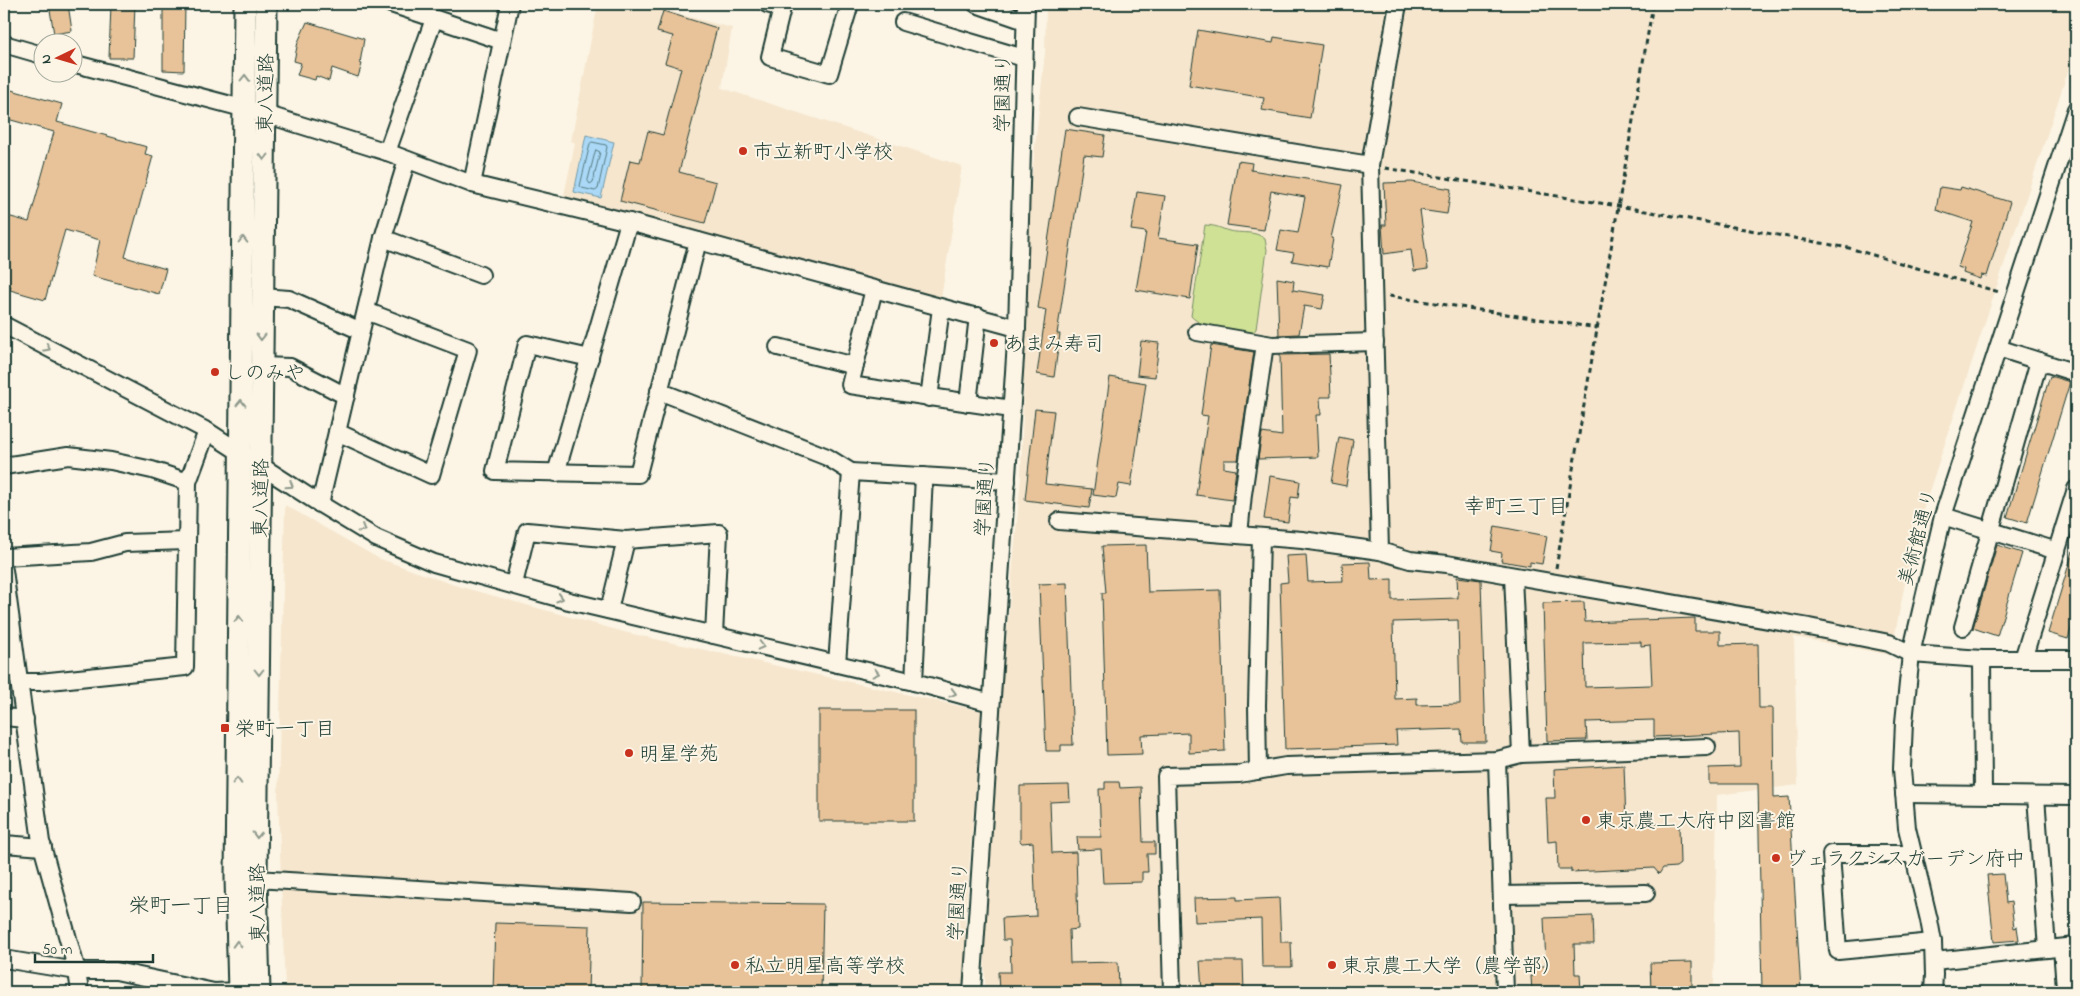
<svg xmlns="http://www.w3.org/2000/svg" width="2080" height="996" font-family="'Indie Flower','Klee One',sans-serif">
<rect width="100%" height="100%" fill="#fcf5e5"/>
<filter id="ink" filterUnits="userSpaceOnUse"><feTurbulence type="fractalNoise" baseFrequency=".02" numOctaves="2"/><feDisplacementMap in="SourceGraphic" scale="10" xChannelSelector="R" yChannelSelector="G"/><feConvolveMatrix kernelMatrix="1 2 1 2 8 2 1 2 1" color-interpolation-filters="sRGB"/></filter>
<g filter="url(#ink)">
<!-- built -->
<g fill="#f6e6ce">
<path d="M598 4H640L732 28 722 88 962 166 941 299 563 200 575 143 571 141Z"/>
<path d="M1046 4H2076V47L1924 507 1905 583 1891 655 1794 637 1798 785 1717 795 1714 992H985V942L1000 709 1021 476 1029 203 1045 52Z"/>
<path d="M285 505 378 558 454 585 628 633 982 711 965 915 966 992H285L278 795Z"/>
</g>
<!-- green -->
<path fill="#cfe195" stroke="#778f64" d="M1205 225C1219 226 1219 228 1229 231 1242 234 1255 230 1265 239L1267 250 1256 329 1250 336C1234 332 1202 329 1191 316Z"/>
<!-- water -->
<path fill="#aad8f6" stroke="#729aa8" d="M586 135 614 142 601 198 574 192Z"/>
<g fill="none" stroke-linecap="round" stroke-linejoin="round">
<!-- shore -->
<g stroke="#577b82" stroke-width="1">
<path d="M592 142 606 145 607 147 598 189 595 191 582 188 580 186 590 144Z"/>
<path d="M596 150 600 152 593 182 590 184 588 181Z"/>
</g>
</g>
<!-- building -->
<g fill="#e8c399" stroke="#1f3d34" fill-rule="evenodd">
<path d="M49 4H68L72 31 54 34Z"/>
<path d="M111 4H135L133 58H109Z"/>
<path d="M163 4H185L184 71 163 70Z"/>
<path d="M663 11 717 28 679 172 716 182 705 223 620 201 630 160 640 162 648 131 663 135 681 68 665 63 673 36 657 32Z"/>
<path d="M307 22 364 39 360 63 362 64 358 77 332 68 329 81 316 76 315 80 297 75 301 63 294 61 298 42Z"/>
<path d="M1198 30 1273 43 1274 37 1322 45 1310 118 1262 110 1264 98 1189 85Z"/>
<path d="M4 88 62 104 57 122 147 147 145 154 153 156 125 257 166 269 159 294 92 276 100 240 65 230 45 300 10 290 11 286 4 285V215L29 222 54 132 4 118Z"/>
<path d="M1065 129 1105 135 1102 157 1084 155 1057 334H1060L1054 377 1037 374 1046 310 1038 308Z"/>
<path d="M1238 161 1252 163 1251 170 1343 185 1331 238 1333 239 1328 267 1292 261 1294 253 1277 250 1281 230 1298 233 1305 197 1271 191 1264 230 1227 225Z"/>
<path d="M1412 182 1451 189 1447 214 1420 210 1428 269 1414 271 1411 250 1384 254 1382 225H1386L1384 183Z"/>
<path d="M1940 187 1960 190 1961 187 2010 202 1987 276 1981 275 1980 279 1963 273 1964 269 1958 267 1973 222 1936 210Z"/>
<path d="M1137 192 1165 196 1158 238 1198 244 1190 299 1136 290 1146 232 1131 230Z"/>
<path d="M1277 278 1294 281 1293 290 1325 295 1322 309 1304 306 1299 334 1279 335Z"/>
<path d="M1141 341 1159 343 1155 377 1137 375Z"/>
<path d="M1211 345 1254 352 1238 460H1224V468L1236 470 1232 500 1196 495 1208 416 1201 415Z"/>
<path d="M1329 354 1331 397H1320L1321 415H1316L1318 457 1258 459 1262 433 1282 436 1280 355Z"/>
<path d="M2050 376 2070 382 2027 523 2007 517Z"/>
<path d="M1110 377 1146 383 1131 486 1119 484 1116 498 1093 495Z"/>
<path d="M1035 409 1054 411 1045 484 1092 489 1089 508 1025 500Z"/>
<path d="M1339 437 1353 440 1346 486 1331 483Z"/>
<path d="M1270 476 1300 481 1298 498 1291 497 1288 522 1264 519Z"/>
<path d="M1495 526 1547 536 1542 564 1530 562V566L1501 561 1502 553 1491 551Z"/>
<path d="M1146 545 1148 592 1220 590 1225 751 1189 753V733L1141 735 1142 754 1107 755 1102 593H1106L1102 546Z"/>
<path d="M1997 545 2022 553 1997 636 1973 628Z"/>
<path d="M2073 551H2076V612L2068 639 2048 633Z"/>
<path d="M1306 555 1308 582 1343 581 1342 563 1370 562 1371 580 1392 579V600L1458 598 1457 577 1481 580 1486 742H1462L1461 729 1396 731 1397 745 1285 749 1280 583 1288 582 1286 556ZM1458 620 1460 704 1417 705V698L1395 699 1393 622Z"/>
<path d="M1067 583 1073 745H1061V751H1046L1039 584Z"/>
<path d="M1584 602 1585 622 1695 618V631H1720V645L1758 644 1759 708H1773L1774 798 1789 797 1801 992H1762L1758 784H1709V768L1740 767 1739 733 1654 737V720L1586 722 1587 740 1547 741 1543 603ZM1641 642V646L1650 645 1652 685 1585 687 1584 643Z"/>
<rect x="819" y="710" width="95" height="111"/>
<path d="M1624 765 1626 824H1679L1680 864 1676 867 1663 868 1659 874 1654 868 1571 872V869H1558L1557 841 1548 842 1546 798H1555L1554 769Z"/>
<path d="M1105 782H1119L1120 788 1141 787 1143 842H1155V854H1147L1148 872H1142V882L1103 883 1101 849 1078 850 1077 837H1101L1099 789H1105Z"/>
<path d="M1069 785 1070 801 1050 802 1052 853 1076 852 1078 929 1069 930 1070 963 1118 962 1119 989 1081 990 1082 992H999L998 972H1011L1010 940H1003L1002 918 1036 916 1033 842 1022 843 1020 841V786Z"/>
<path d="M2003 874 2006 903 2011 902 2014 928 2017 927 2019 940 1994 942 1987 875Z"/>
<path d="M1237 897V900L1279 898 1281 942H1291L1292 967H1262L1261 919 1195 922 1194 898Z"/>
<path d="M643 902 823 904 821 992H642Z"/>
<path d="M1593 916 1594 944H1574L1575 974H1580L1581 992H1532L1531 976H1534L1533 966H1546L1544 918Z"/>
<path d="M495 923 590 926 588 992H493Z"/>
<path d="M1200 961H1243L1244 992H1202Z"/>
<path d="M1692 962V992H1651L1650 963Z"/>
</g>
<g fill="none" stroke-linecap="round" stroke-linejoin="round">
<defs>
<g id="minor">
<path d="M391 4 502 41"/>
<path d="M767 4 782 8"/>
<path d="M783 4 770 57 829 74 850 4"/>
<path d="M976 4 1025 21"/>
<path d="M903 22 1024 58"/>
<path d="M4 44 42 55"/>
<path d="M72 63 265 114 387 152 472 184 629 222 1017 328"/>
<path d="M1078 117 1370 165"/>
<path d="M387 152 434 19"/>
<path d="M472 184 510 4"/>
<path d="M383 238 481 275"/>
<path d="M874 289 850 385 1011 409"/>
<path d="M262 297 289 299 361 331"/>
<path d="M4 325 207 431 320 504 376 538 434 563 569 601 914 682 991 703"/>
<path d="M1197 332 1272 345 1375 342"/>
<path d="M778 347 855 366"/>
<path d="M1998 348 2076 373"/>
<path d="M590 358 527 344 495 471 638 474 698 241"/>
<path d="M261 366 290 367 346 396"/>
<path d="M659 391 827 457 851 472 1007 481"/>
<path d="M929 398 941 308"/>
<path d="M968 403 978 316"/>
<path d="M337 432 431 475 468 350 366 311"/>
<path d="M4 466 68 456 111 461 152 470 188 482"/>
<path d="M556 473 629 222"/>
<path d="M320 504 383 238 407 160"/>
<path d="M1943 516 2057 551"/>
<path d="M1059 521 1302 540 1380 551 1410 560 1447 564 1809 627 1889 643 1911 654 1982 659H2076"/>
<path d="M1239 535 1243 494 1265 344"/>
<path d="M1380 551 1370 165 1398 4"/>
<path d="M4 557 91 552 125 543 187 541"/>
<path d="M4 570 41 842 77 971 80 992"/>
<path d="M514 584 527 531 626 540 719 533 714 635"/>
<path d="M609 610 626 540"/>
<path d="M1963 627 2039 361"/>
<path d="M1982 659 1983 794"/>
<path d="M2023 659 2076 489"/>
<path d="M837 664 851 472"/>
<path d="M20 682H40L185 667 188 482 207 431"/>
<path d="M914 682 924 476"/>
<path d="M4 717 25 719"/>
<path d="M1521 754 1707 747"/>
<path d="M1497 760 1505 992"/>
<path d="M1258 771 1257 705 1261 537"/>
<path d="M1904 794 2076 796"/>
<path d="M2036 796 2047 949"/>
<path d="M4 844 43 847"/>
<path d="M1913 854H1831L1838 951 1933 942"/>
<path d="M256 879 632 902"/>
<path d="M1502 895 1646 893"/>
<path d="M2062 948 2065 988"/>
<path d="M4 959 77 971H116L214 992 239 991"/>
<path d="M1934 961 2076 946"/>
<path d="M972 992 1017 328 1026 4"/>
<path d="M1172 992 1166 776 1239 774 1286 766 1497 760 1521 754 1513 576"/>
<path d="M1933 992 1934 975 1933 942 1929 920 1907 828 1902 769 1904 722 1911 654 1943 516 2076 109"/>
</g>
<g id="major">
<path d="M239 992 236 878 245 4"/>
<path d="M259 992 256 879 266 4"/>
</g>
</defs>
<!-- minor casing -->
<use href="#minor" stroke="#1f3d34" stroke-width="20"/>
<!-- major casing -->
<use href="#major" stroke="#1f3d34" stroke-width="25"/>
<!-- path -->
<g stroke="#1f3d34" stroke-width="3" stroke-dasharray="5 4" stroke-linecap="butt">
<path d="M1385 168 1618 206 1849 248 1999 292"/>
<path d="M1389 296 1597 328"/>
<path d="M1556 568 1653 4"/>
</g>
<!-- minor -->
<use href="#minor" stroke="#fcf5e5" stroke-width="16"/>
<!-- major -->
<use href="#major" stroke="#fcf5e5" stroke-width="21"/>
</g>
<!-- one-way arrows -->
<defs><path id="oneway-chevron" d="M-2-3.5L2.5 0L-2 3.5" fill="none" stroke-width="1.6" stroke-linecap="round" stroke-linejoin="round" transform="scale(1.25)"/></defs>
<g stroke="#8e998c">
<use href="#oneway-chevron" transform="translate(245 78) rotate(-89)"/>
<use href="#oneway-chevron" transform="translate(264 157) rotate(91)"/>
<use href="#oneway-chevron" transform="translate(243 240) rotate(-89)"/>
<use href="#oneway-chevron" transform="translate(261 337) rotate(91)"/>
<use href="#oneway-chevron" transform="translate(47 348) rotate(27)"/>
<use href="#oneway-chevron" transform="translate(241 403) rotate(-88)"/>
<use href="#oneway-chevron" transform="translate(290 485) rotate(33)"/>
<use href="#oneway-chevron" transform="translate(362 529) rotate(31)"/>
<use href="#oneway-chevron" transform="translate(560 598) rotate(17)"/>
<use href="#oneway-chevron" transform="translate(239 619) rotate(-89)"/>
<use href="#oneway-chevron" transform="translate(761 646) rotate(14)"/>
<use href="#oneway-chevron" transform="translate(259 672) rotate(90)"/>
<use href="#oneway-chevron" transform="translate(876 673) rotate(13)"/>
<use href="#oneway-chevron" transform="translate(953 693) rotate(15)"/>
<use href="#oneway-chevron" transform="translate(237 781) rotate(-89)"/>
<use href="#oneway-chevron" transform="translate(257 835) rotate(91)"/>
<use href="#oneway-chevron" transform="translate(237 944) rotate(-92)"/>
</g>
</g>
<!-- markers -->
<g fill="#c8321e" stroke="#fcf5e5" stroke-width="2">
<circle cx="743" cy="151" r="5"/>
<circle cx="994" cy="343" r="5"/>
<circle cx="215" cy="372" r="5"/>
<rect x="220" y="723" width="10" height="10" rx="2.5"/>
<circle cx="629" cy="753" r="5"/>
<circle cx="1586" cy="820" r="5"/>
<circle cx="1776" cy="858" r="5"/>
<circle cx="735" cy="965" r="5"/>
<circle cx="1332" cy="965" r="5"/>
</g>
<g text-anchor="middle" stroke-width="4" stroke-linejoin="round" paint-order="stroke">
<!-- street labels -->
<g font-size="20" fill="#1f3d34" stroke="#fcf5e5">
<text transform="translate(265 93) rotate(-89)" y="7">東八道路</text>
<text transform="translate(1002 93) rotate(-89)" y="7">学園通り</text>
<text transform="translate(984 497) rotate(-86)" y="7">学園通り</text>
<text transform="translate(260 498) rotate(-89)" y="7">東八道路</text>
<text transform="translate(1917 537) rotate(-75)" y="7">美術館通り</text>
<text transform="translate(957 901) rotate(-86)" y="7">学園通り</text>
<text transform="translate(257 903) rotate(-91)" y="7">東八道路</text>
</g>
<!-- poi labels -->
<g font-size="20" fill="#1f3d34" stroke="#fcf5e5" text-anchor="start">
<text x="753" y="158">市立新町小学校</text>
<text x="1004" y="350">あまみ寿司</text>
<text x="225" y="379">しのみや</text>
<text x="235" y="735">栄町一丁目</text>
<text x="639" y="760">明星学苑</text>
<text x="1596" y="827">東京農工大府中図書館</text>
<text x="1786" y="865">ヴェラクシスガーデン府中</text>
<text x="745" y="972">私立明星高等学校</text>
<text x="1342" y="972">東京農工大学（農学部）</text>
</g>
<!-- neighbourhood labels -->
<g font-size="21" fill="#1f3d34" stroke="#fcf5e5">
<text x="1516" y="513">幸町三丁目</text>
<text x="181" y="912">栄町一丁目</text>
</g>
</g>
<!-- margin -->
<rect width="2080" height="996" fill="none" stroke="#fcf5e5" stroke-width="20"/>
<rect x="10" y="10" width="2060" height="976" fill="none" stroke="#1f3d34" stroke-width="2" filter="url(#ink)"/>
<!-- north arrow -->
<g transform="translate(58 58) rotate(265)"><circle r="24" fill="#fcf5e5" stroke="#a4ab9e"/>
<path d="M0-4L9 19L0 12L-9 19Z" fill="#c8321e"/>
<text y="-8" font-size="14" font-weight="bold" text-anchor="middle" fill="#1f3d34">N</text>
</g>
<!-- scale -->
<path d="M35 954v8h118v-8" fill="none" stroke="#1f3d34" stroke-width="2.5"/>
<text x="42" y="954" font-size="15" fill="#1f3d34" stroke="#fcf5e5" stroke-width="4" paint-order="stroke">50 m</text>
</svg>
